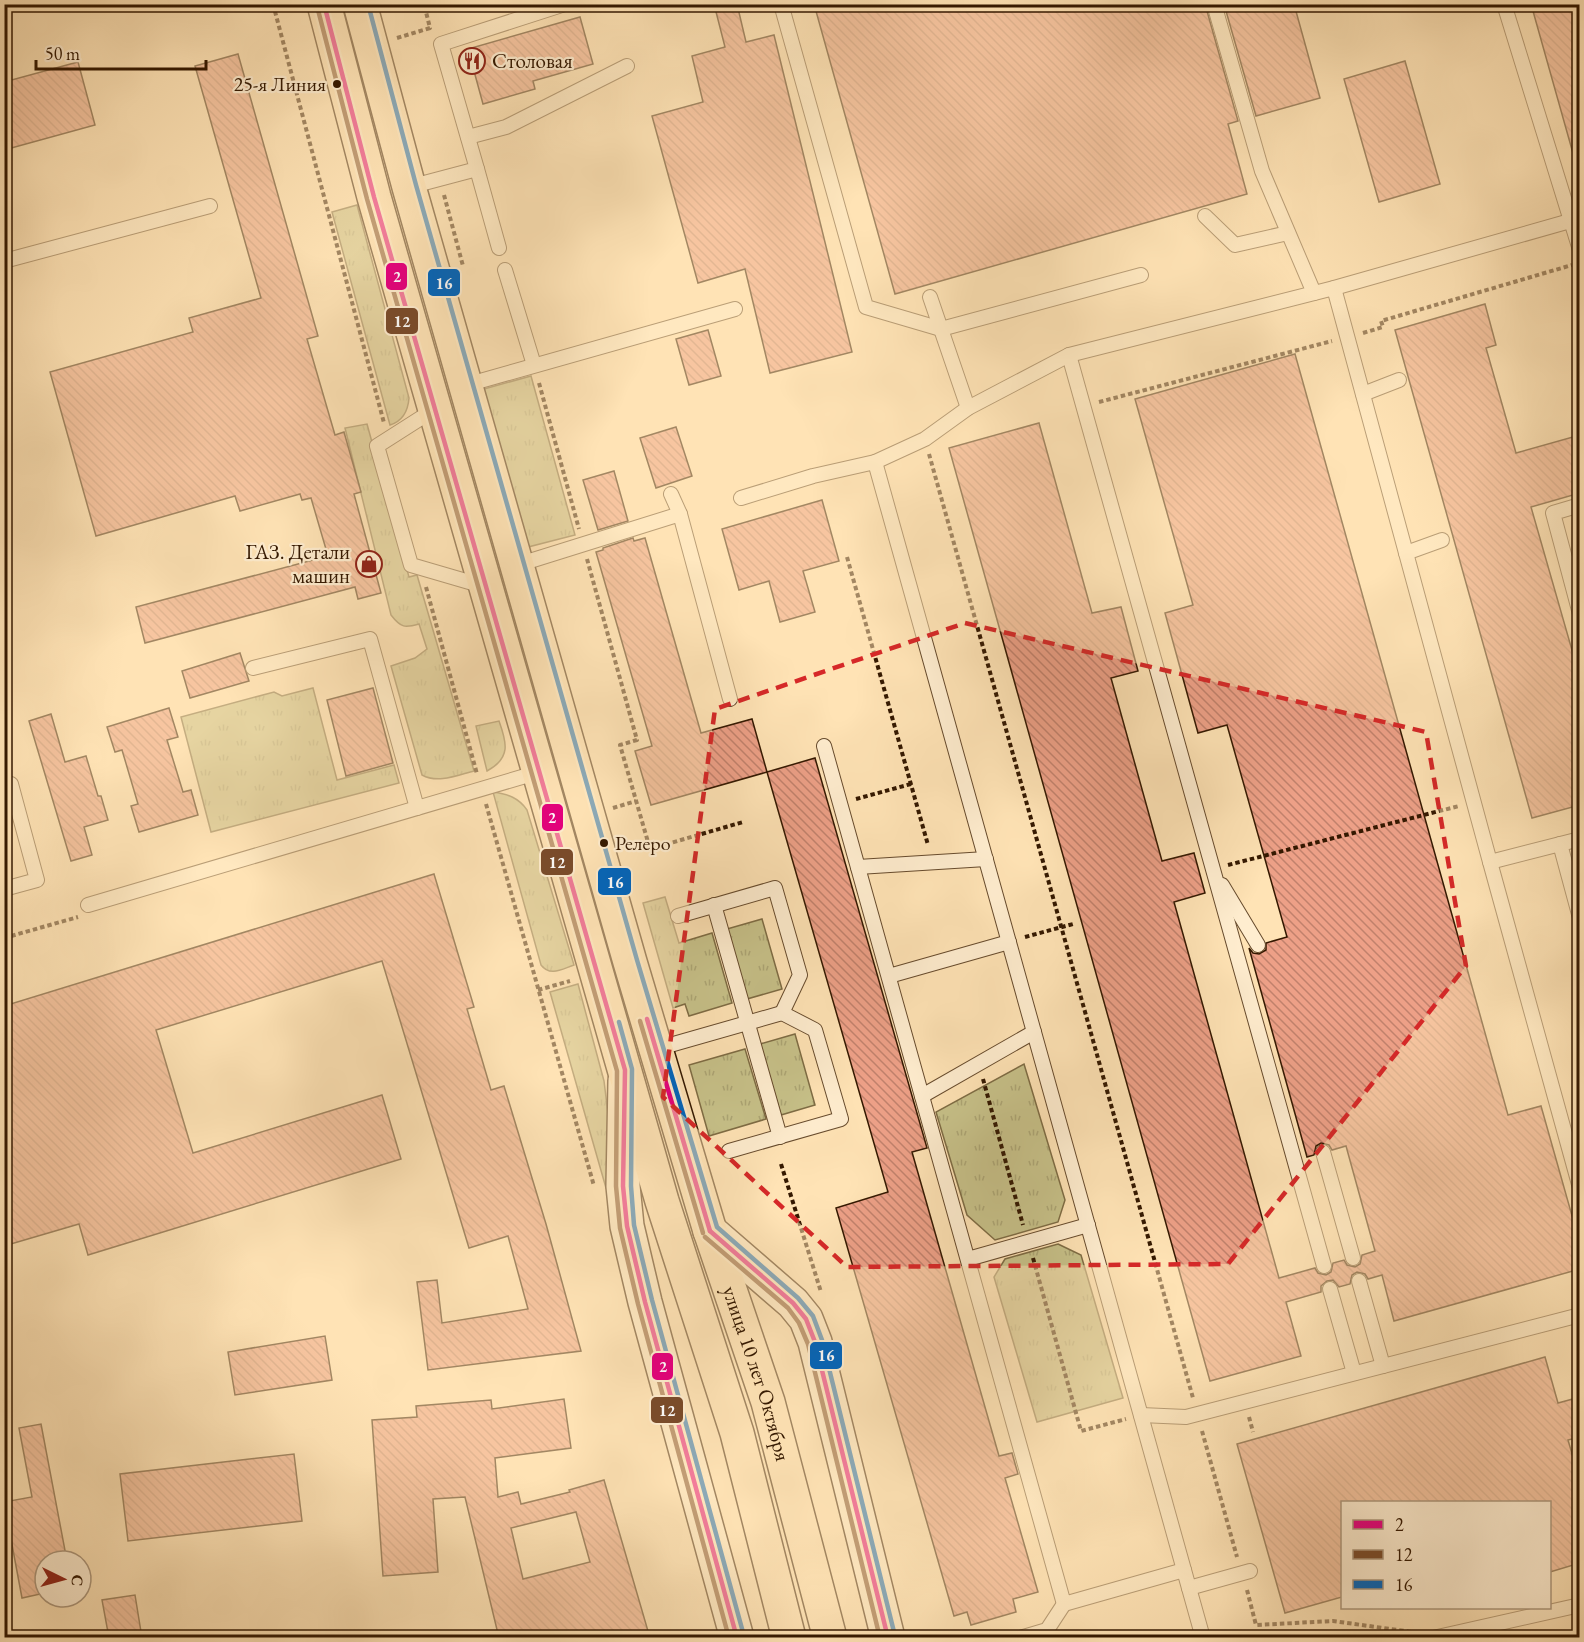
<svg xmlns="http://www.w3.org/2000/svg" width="1584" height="1642" font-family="'EB Garamond',serif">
<defs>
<pattern id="grass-tufts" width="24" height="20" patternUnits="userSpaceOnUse" patternTransform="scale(1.5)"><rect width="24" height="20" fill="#c7c189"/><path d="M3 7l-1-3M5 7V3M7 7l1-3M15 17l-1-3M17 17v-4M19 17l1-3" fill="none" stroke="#aca574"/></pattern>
<pattern id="building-back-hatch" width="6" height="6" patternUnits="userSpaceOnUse" patternTransform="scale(1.5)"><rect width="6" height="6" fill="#eda087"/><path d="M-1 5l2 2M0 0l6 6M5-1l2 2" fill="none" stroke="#c1816c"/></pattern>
</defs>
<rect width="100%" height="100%" fill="#ffe3b5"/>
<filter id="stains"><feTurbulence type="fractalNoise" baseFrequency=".00333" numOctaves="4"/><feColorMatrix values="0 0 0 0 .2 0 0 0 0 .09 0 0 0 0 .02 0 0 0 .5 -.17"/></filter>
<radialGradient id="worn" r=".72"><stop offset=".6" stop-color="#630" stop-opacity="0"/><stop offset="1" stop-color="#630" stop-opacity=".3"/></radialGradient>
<!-- grass -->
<g fill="url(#grass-tufts)" stroke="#7e6c44" stroke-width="1.5">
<path d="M357 205 409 398C408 411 403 421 390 425L332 212Z"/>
<path d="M531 376 575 535 528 547 484 389Z"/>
<path d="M367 424 409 577 417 575 474 771C458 775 438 784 422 775L391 666 415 658 427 649 419 624C405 628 401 628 391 615L345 428Z"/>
<path d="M313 688 337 780 394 765 399 783 211 832 181 717 274 692 282 696Z"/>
<path d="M499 721C507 743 511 758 487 771L476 726Z"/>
<path d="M493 792C508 794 519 798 527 810L574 965C562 969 550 977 541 965Z"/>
<path d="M665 897 679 943 712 933 732 1003 689 1016 685 1004 673 1008 643 903Z"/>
<path d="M762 919 782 989 747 999 727 929Z"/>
<path d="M578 984 604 1081 609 1122V1187L606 1188 550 992Z"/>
<path d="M795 1034 815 1105 781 1115 760 1044Z"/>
<path d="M745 1049 766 1119 709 1136 689 1065Z"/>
<path d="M1024 1064 1065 1200 1058 1222 995 1240 967 1215 936 1112Z"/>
<path d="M1058 1244 1081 1255 1123 1398 1037 1422 994 1277 1005 1259Z"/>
</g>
<!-- building -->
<g fill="url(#building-back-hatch)" stroke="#341800" stroke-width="1.5" fill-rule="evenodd">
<path d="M714 4H737L746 42 774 35 852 352 770 373 745 269 698 283 652 116 703 102 692 56 725 47Z"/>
<path d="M814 4H1205L1238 121 1228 124 1247 194 895 294Z"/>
<path d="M1224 4H1294L1320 98 1256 116Z"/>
<path d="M1531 4H1580V156L1574 157Z"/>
<path d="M580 17 593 64 533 81 535 89 483 104 468 49Z"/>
<path d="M238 54 318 336 307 339 335 435 344 432 361 492 354 494 381 593 358 599 355 587 145 643 136 607 328 556 311 498 302 500 300 494 240 511 235 496 96 536 50 372 193 332 189 318 261 298 195 66Z"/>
<path d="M1405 61 1440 184 1379 202 1344 79Z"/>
<path d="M78 62 95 125 4 150V82Z"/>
<path d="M1485 304 1496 345 1486 348 1516 453 1580 435V493L1531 507 1580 678V805L1532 818 1395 330Z"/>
<path d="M708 330 721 376 689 385 676 339Z"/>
<path d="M1295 354 1508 1115 1541 1106 1580 1244V1269L1394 1321 1382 1275 1368 1279 1365 1274 1357 1272 1352 1275 1350 1284 1339 1287 1333 1280 1327 1281 1321 1286V1292L1286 1302 1301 1356 1210 1381 949 448 1039 423 1092 613 1121 607 1138 671 1111 678 1162 861 1194 853 1205 893 1174 902 1279 1278 1315 1268 1318 1273 1326 1275 1331 1272 1333 1263 1344 1260 1347 1265 1355 1267 1360 1264 1362 1255 1375 1251 1346 1146 1332 1150 1329 1145 1321 1143 1316 1146 1314 1155 1307 1157 1249 948 1253 953 1259 954 1266 950V943L1287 937 1227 725 1198 733 1165 613 1193 605 1135 399Z"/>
<path d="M676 427 692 476 656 488 640 438Z"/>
<path d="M614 471 628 521 598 530 583 480Z"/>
<path d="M822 500 839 561 803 571 815 612 780 622 769 581 739 590 722 529Z"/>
<path d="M633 538 634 541 645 538 701 733 752 719 767 772 815 758 927 1148 912 1152 999 1456 1012 1453 1018 1474 1005 1478 1038 1592 1013 1599 1016 1612 971 1625 967 1612 954 1616 836 1208 888 1192 767 772 651 805 635 751 652 746 596 552 603 550V548Z"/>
<path d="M240 653 249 681 190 698 182 671Z"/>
<path d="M373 688 393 763 346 776 327 700Z"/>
<path d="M169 708 178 737 167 740 183 792 191 790 198 815 139 832 131 806 138 804 122 750 115 752 107 727Z"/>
<path d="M51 714 65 762 86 756 98 796H101L108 820 84 827 92 855 71 861 29 721Z"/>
<path d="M434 874 474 1007 467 1009 491 1090 504 1086 546 1224 581 1351 428 1370 417 1282 437 1280 442 1323 528 1309 508 1236 469 1248 382 961 156 1030 193 1153 382 1095 401 1159 88 1255 79 1224 4 1246V1006Z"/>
<path d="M325 1336 332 1380 235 1395 228 1352Z"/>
<path d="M1545 1357 1558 1403 1580 1397V1437L1568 1440 1580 1481V1563L1550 1572V1503H1342V1597L1285 1613 1237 1444Z"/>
<path d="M564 1399 571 1448 495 1458 498 1497 518 1492 521 1504 570 1492 569 1490 604 1480 650 1638H499L465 1497 433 1499 438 1572 383 1576 372 1420 417 1417 416 1406 491 1400 492 1409ZM576 1512 590 1562 523 1579 511 1528Z"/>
<path d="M41 1424 67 1561H45V1593L22 1598 4 1502 32 1497 19 1428Z"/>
<path d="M294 1454 302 1521 128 1541 120 1474Z"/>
<path d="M135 1595 142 1638H109L102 1600Z"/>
</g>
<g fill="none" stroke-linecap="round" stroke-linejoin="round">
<defs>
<g id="service">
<path d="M781 4 866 307 941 329 1141 275"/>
<path d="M1214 4 1262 171 1314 293"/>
<path d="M1504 4 1580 250"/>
<path d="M468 137 506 127 627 66"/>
<path d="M477 169 499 248"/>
<path d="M409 187 477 169 441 44 565 4"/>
<path d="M1205 216 1235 245 1288 233"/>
<path d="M4 261 210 206"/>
<path d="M505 270 534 365"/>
<path d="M1334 288 1490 862"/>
<path d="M930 297 968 408"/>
<path d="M1069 355 1324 1266"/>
<path d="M466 385 735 309"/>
<path d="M1363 394 1399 380"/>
<path d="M435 409 377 446 411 565 483 586"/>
<path d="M875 462 1189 1588 1250 1571"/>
<path d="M671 494 680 514"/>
<path d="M741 498 813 476 875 462 925 439 968 408 1069 355 1334 288 1570 221"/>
<path d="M1580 505 1553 513 1580 614"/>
<path d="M1406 553 1442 540"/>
<path d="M517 565 680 514 730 699"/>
<path d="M253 668 370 639 417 808"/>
<path d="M824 746 1064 1604 1184 1570"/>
<path d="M4 786 11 784 37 880 4 889"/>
<path d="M1580 839 1490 862 1580 1188"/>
<path d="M1560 844 1580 918"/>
<path d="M858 867 986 859"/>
<path d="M1222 885 1258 945"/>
<path d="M88 905 539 772"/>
<path d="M714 905 780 1137"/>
<path d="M678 916 775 888 800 975 782 1013"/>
<path d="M889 976 1009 942"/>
<path d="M656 1049 782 1013 815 1030 841 1119 729 1151"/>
<path d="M922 1096 1034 1032"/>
<path d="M1323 1152 1353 1258"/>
<path d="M968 1259 1088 1225"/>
<path d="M1359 1281 1383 1366"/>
<path d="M1330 1289 1354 1373"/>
<path d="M1141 1415 1186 1417 1580 1315"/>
<path d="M1189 1588 1203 1638"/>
<path d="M1020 1638 1047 1630 1064 1604"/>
<path d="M1433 1638 1580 1605"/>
</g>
<g id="secondary">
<path d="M625 1081 623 1186 627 1226 645 1302 737 1638"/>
<path d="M710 1231 793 1303 806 1319 815 1342 888 1638"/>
</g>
<g id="primary">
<path d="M324 4 374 197 662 1201 737 1433 789 1638"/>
<path id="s1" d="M360 4 409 187 630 962 710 1231 768 1402 830 1638"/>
</g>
</defs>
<!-- service casing -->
<use href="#service" stroke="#674b2d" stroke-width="16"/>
<!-- secondary casing -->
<use href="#secondary" stroke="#341800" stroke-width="36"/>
<!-- primary casing -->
<use href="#primary" stroke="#341800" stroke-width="36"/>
<!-- path -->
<g stroke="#341800" stroke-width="4" stroke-dasharray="4.5 3" stroke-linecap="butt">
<path d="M273 4 384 423"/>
<path d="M397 38 430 28 424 4"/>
<path d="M444 195 463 266"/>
<path d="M1363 333 1383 327 1381 321 1572 265"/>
<path d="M539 383 579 529"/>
<path d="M1099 402 1332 341"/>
<path d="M929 454 1193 1398"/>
<path d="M847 557 928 845"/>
<path d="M587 559 637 740 620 745 650 849 743 822"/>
<path d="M426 587 477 774"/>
<path d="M856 799 911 784"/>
<path d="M486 804 594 1186"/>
<path d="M613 808 636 801"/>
<path d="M1228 865 1459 806"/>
<path d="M1025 937 1073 924"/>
<path d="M4 938 78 917"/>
<path d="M538 990 570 981"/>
<path d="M983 1079 1023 1225"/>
<path d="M781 1164 821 1292"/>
<path d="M1033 1258 1081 1431 1126 1419"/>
<path d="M1249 1417 1253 1432"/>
<path d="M1202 1431 1237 1557"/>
<path d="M1247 1590 1256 1625 1333 1621 1419 1633"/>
</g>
<!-- service -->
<use href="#service" stroke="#ffedcf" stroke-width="14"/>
<!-- secondary -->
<use href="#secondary" stroke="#ffedcf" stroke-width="33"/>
<!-- primary -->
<use href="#primary" stroke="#ffe3b5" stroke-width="33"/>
<defs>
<g id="bus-1">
<path d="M324 4 374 197 625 1070 623 1186 627 1226 645 1302 737 1638"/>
<path d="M647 1019 710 1231"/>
<path d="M710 1231 793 1303 806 1319 815 1342 888 1638"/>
</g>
<g id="bus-2">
<path d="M317 6 367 199 617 1071 616 1186 620 1228 638 1304 729 1638"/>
<path d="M640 1021 703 1233"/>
<path d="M705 1237 788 1308 799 1323 808 1344 880 1638"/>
</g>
<g id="bus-3">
<path d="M368 4 416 185 637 960 717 1227 798 1298 813 1316 822 1340 895 1636"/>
<path d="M619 1022 632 1069 631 1186 634 1225 652 1300 744 1636"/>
</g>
</defs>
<!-- bus-1 casing -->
<use href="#bus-1" stroke="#ffedcf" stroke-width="9"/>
<!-- bus-2 casing -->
<use href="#bus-2" stroke="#ffedcf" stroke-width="9"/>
<!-- bus-3 casing -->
<use href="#bus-3" stroke="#ffedcf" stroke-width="9"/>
<!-- bus-1 -->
<use href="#bus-1" stroke="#e5007d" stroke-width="4.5"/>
<!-- bus-2 -->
<use href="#bus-2" stroke="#7a4b2a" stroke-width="4.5"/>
<!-- bus-3 -->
<use href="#bus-3" stroke="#0065bd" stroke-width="4.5"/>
</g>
<!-- marked area -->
<path d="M0 0H1584V1642H0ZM965 623 1426 732 1466 966 1228 1264 847 1267 663 1097 715 709Z" fill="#ffe3b5" fill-opacity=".55" fill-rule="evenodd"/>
<path fill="none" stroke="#d62828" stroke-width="4.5" stroke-dasharray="12 8" stroke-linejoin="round" d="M965 623 1426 732 1466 966 1228 1264 847 1267 663 1097 715 709Z"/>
<!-- icons -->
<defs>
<symbol id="restaurant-ring" viewBox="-11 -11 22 22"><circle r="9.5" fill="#ffedcf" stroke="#8f2418" stroke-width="1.5"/><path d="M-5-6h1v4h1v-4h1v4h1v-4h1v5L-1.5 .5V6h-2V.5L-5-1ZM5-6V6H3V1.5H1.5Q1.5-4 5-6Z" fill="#8f2418"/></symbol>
<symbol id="shop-ring" viewBox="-11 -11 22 22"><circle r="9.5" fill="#ffedcf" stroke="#8f2418" stroke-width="1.5"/><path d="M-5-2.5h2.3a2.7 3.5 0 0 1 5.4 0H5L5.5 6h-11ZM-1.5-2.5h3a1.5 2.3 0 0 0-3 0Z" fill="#8f2418"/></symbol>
</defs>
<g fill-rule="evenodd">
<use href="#restaurant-ring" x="457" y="46" width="30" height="30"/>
<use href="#shop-ring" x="354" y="549" width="30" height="30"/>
</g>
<!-- markers -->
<g fill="#341800" stroke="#ffedcf" stroke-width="2">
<circle cx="337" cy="84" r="5"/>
<circle cx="604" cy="843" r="5"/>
</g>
<g text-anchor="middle" stroke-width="4.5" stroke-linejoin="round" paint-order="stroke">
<!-- bus labels -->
<g font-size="20" fill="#341800" stroke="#ffedcf" text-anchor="end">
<text x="326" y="91">25-я Линия</text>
<text x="615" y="850" text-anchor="start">Релеро</text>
</g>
<!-- poi labels -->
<g font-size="21" fill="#341800" stroke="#ffedcf" text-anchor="start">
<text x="492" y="68">Столовая</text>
<text x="350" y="559" text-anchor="end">ГАЗ. Детали<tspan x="350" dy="24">машин</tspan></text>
</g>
<!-- street labels -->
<g font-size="21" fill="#341800" stroke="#ffedcf">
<text dy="7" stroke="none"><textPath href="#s1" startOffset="1426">улица 10 лет Октября</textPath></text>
</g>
</g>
<g stroke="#ffedcf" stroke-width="2">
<rect x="385" y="262" width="23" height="29" rx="6" fill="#e5007d"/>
<rect x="427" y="268" width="34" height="29" rx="6" fill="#0065bd"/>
<rect x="385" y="307" width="34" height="28" rx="6" fill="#7a4b2a"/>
<rect x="541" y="803" width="23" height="29" rx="6" fill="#e5007d"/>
<rect x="540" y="848" width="34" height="28" rx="6" fill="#7a4b2a"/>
<rect x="597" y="867" width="35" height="29" rx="6" fill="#0065bd"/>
<rect x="809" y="1341" width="34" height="29" rx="6" fill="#0065bd"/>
<rect x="651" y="1352" width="23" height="29" rx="6" fill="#e5007d"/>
<rect x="650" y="1396" width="34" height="28" rx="6" fill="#7a4b2a"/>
</g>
<g font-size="16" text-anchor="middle" font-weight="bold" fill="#fff">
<text x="397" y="282">2</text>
<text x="444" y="289">16</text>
<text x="402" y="327">12</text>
<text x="552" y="823">2</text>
<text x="557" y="868">12</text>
<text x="615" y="888">16</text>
<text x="826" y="1361">16</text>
<text x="663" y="1372">2</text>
<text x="667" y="1416">12</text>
</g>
<!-- margin -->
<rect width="1584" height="1642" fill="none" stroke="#ffe3b5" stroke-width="24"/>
<rect x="6" y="6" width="1572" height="1630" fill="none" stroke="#341800" stroke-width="3"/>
<rect x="12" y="12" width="1560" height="1618" fill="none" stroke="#341800" stroke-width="1.5"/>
<!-- legend -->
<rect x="1341" y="1501" width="210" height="108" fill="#ffedcf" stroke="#ae987c" stroke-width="1.5"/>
<rect x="1353" y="1520" width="30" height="9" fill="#e5007d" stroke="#ae987c" stroke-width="1.5"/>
<text x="1395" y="1531" font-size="18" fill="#341800">2</text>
<rect x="1353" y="1550" width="30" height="9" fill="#7a4b2a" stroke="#ae987c" stroke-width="1.5"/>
<text x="1395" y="1561" font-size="18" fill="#341800">12</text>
<rect x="1353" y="1580" width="30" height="9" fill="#0065bd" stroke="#ae987c" stroke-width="1.5"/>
<text x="1395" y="1591" font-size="18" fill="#341800">16</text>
<!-- north arrow -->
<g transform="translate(63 1579) rotate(95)"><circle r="28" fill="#ffedcf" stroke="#ae987c" stroke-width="1.5"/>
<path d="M0-4.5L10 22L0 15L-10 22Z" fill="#8f2418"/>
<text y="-9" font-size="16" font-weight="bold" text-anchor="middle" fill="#341800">С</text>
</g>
<!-- scale -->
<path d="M36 60v9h170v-9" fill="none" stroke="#341800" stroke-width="3"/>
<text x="45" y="60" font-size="18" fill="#341800" stroke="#ffedcf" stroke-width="4.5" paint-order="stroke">50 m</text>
<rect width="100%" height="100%" filter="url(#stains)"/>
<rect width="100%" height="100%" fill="url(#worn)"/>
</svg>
